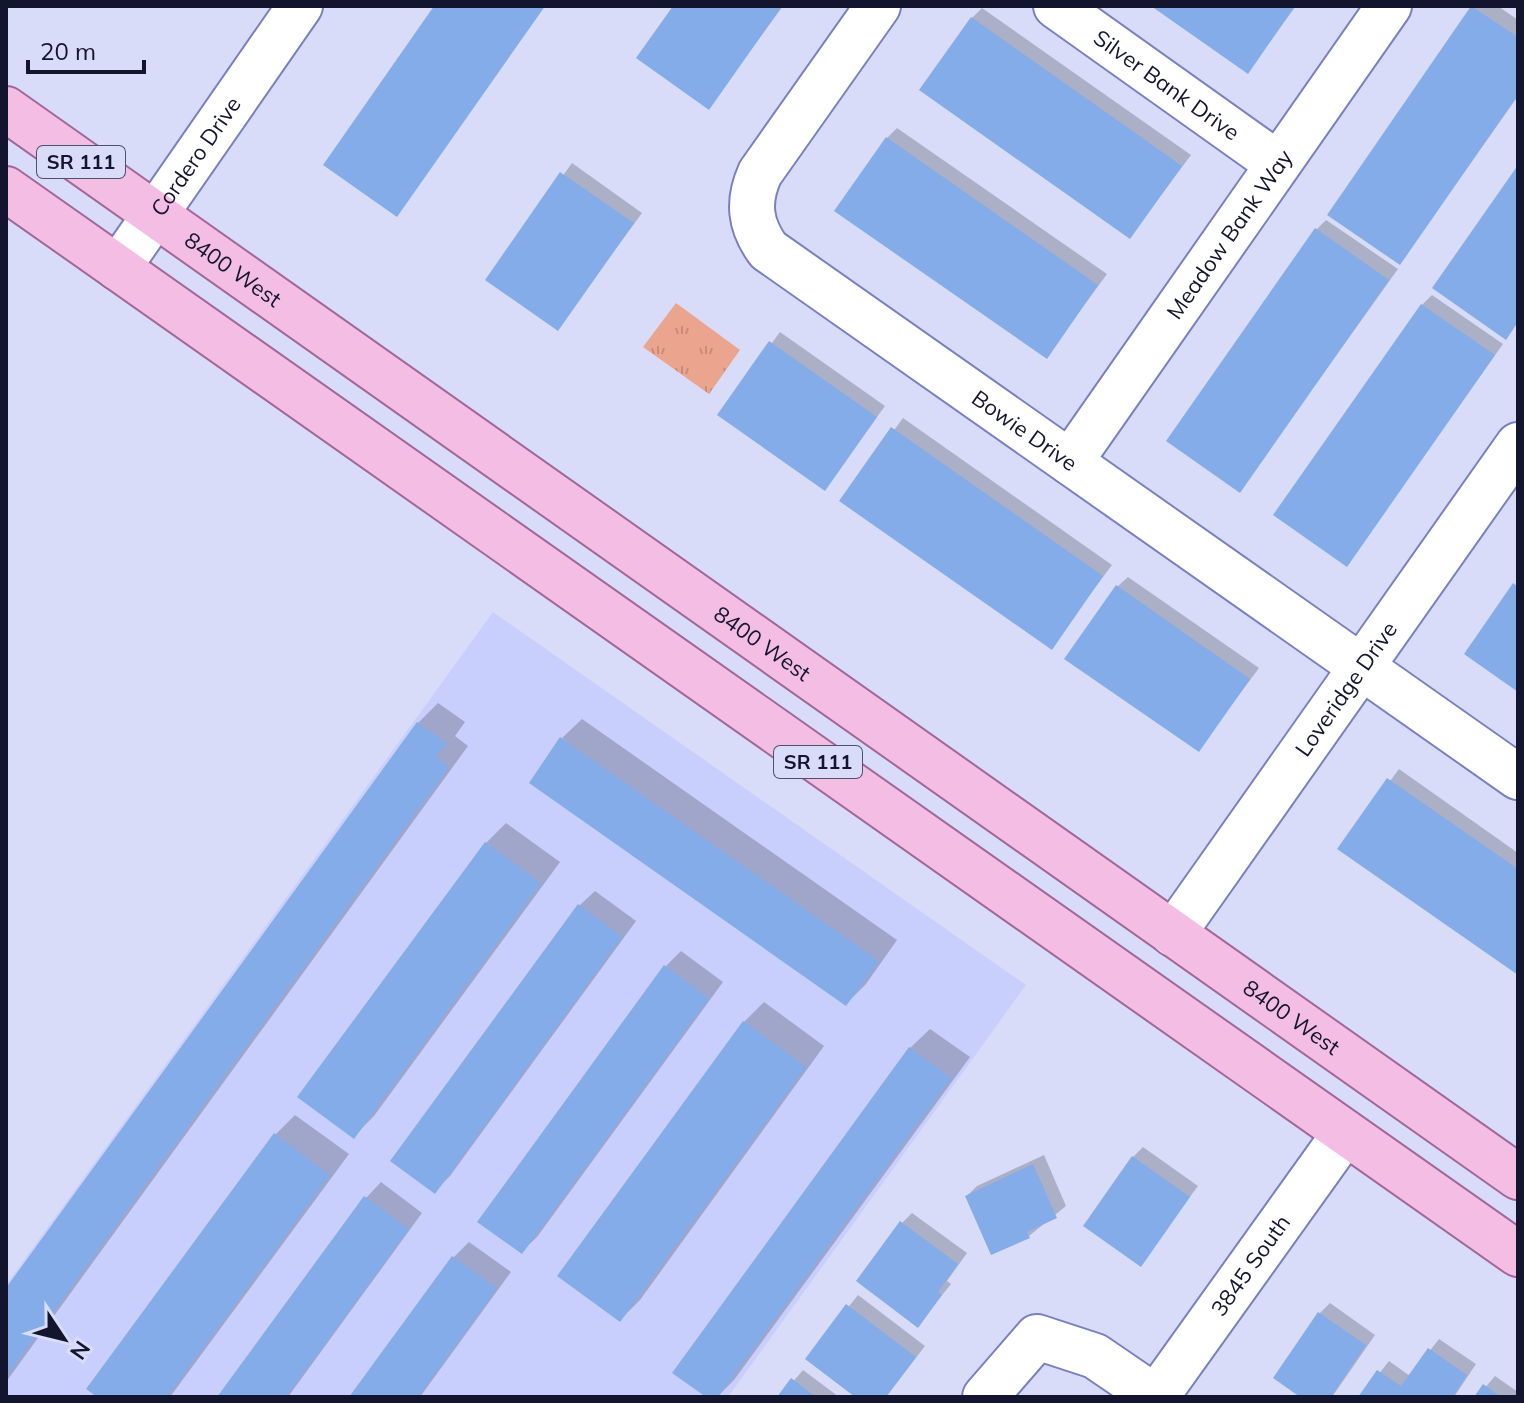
<svg xmlns="http://www.w3.org/2000/svg" width="1524" height="1403" font-family="Mulish,sans-serif">
<defs>
<pattern id="park-tufts" width="24" height="20" patternUnits="userSpaceOnUse" patternTransform="scale(2)"><rect width="24" height="20" fill="#eba48d"/><path d="M3 7l-1-3M5 7V3M7 7l1-3M15 17l-1-3M17 17v-4M19 17l1-3" fill="none" stroke="#c98c7a"/></pattern>
</defs>
<rect width="100%" height="100%" fill="#d8dcf9"/>
<!-- built -->
<path fill="#c8cffd" d="M493 612 1026 985 728 1397H6V1285Z"/>
<!-- park -->
<path fill="url(#park-tufts)" d="M676 303 740 350 709 394 643 347Z"/>
<!-- shadow -->
<g fill="#0003">
<path d="M437 6H545L397 214Z"/>
<path d="M675 6H783L709 107Z"/>
<path d="M1155 6H1296L1248 71Z"/>
<path d="M1474 6H1498L1518 20V96L1400 263 1330 214Z"/>
<path d="M982 8 1191 155 1130 237 972 18Z"/>
<path d="M897 128 1107 274 1047 356 887 138Z"/>
<path d="M572 163 642 213 558 328 488 279Z"/>
<path d="M1326 220 1398 269 1240 490 1316 230Z"/>
<path d="M1432 295 1503 344 1347 564 1422 305Z"/>
<path d="M780 332 885 406 825 488 720 414Z"/>
<path d="M903 418 1112 565 1051 647 842 501Z"/>
<path d="M1128 577 1259 668 1199 749 1117 587Z"/>
<path d="M438 703 465 722 455 736 468 746 6 1382V1292L418 723Z"/>
<path d="M582 719 897 940 866 984 846 1004 562 738Z"/>
<path d="M1399 769 1518 853V973L1340 849Z"/>
<path d="M506 823 560 862 374 1116 354 1136 486 843Z"/>
<path d="M595 891 636 921 450 1176 435 1191 579 906Z"/>
<path d="M681 951 723 982 537 1237 521 1252 666 966Z"/>
<path d="M764 1002 824 1046 640 1300 620 1320 560 1276 744 1022Z"/>
<path d="M930 1029 970 1057 734 1380 717 1397H709L910 1048Z"/>
<path d="M295 1115 349 1154 170 1397H100L275 1135Z"/>
<path d="M1143 1147 1198 1186 1140 1264 1133 1157Z"/>
<path d="M1044 1155 1066 1206 1029 1236 967 1196 977 1186Z"/>
<path d="M381 1182 422 1213 288 1397H220L366 1198Z"/>
<path d="M912 1213 967 1253 947 1281 951 1284 918 1325 902 1223Z"/>
<path d="M469 1242 511 1272 420 1397H352L454 1257Z"/>
<path d="M858 1295 925 1346 886 1397H859L808 1358Z"/>
<path d="M1330 1303 1375 1335 1332 1397H1304L1320 1313Z"/>
<path d="M1439 1339 1476 1364 1454 1397H1361L1389 1361 1410 1376Z"/>
<path d="M803 1370 839 1397H780Z"/>
<path d="M1495 1376 1518 1392V1397H1477Z"/>
</g>
<!-- building -->
<g fill="#84ace8">
<path d="M434 6H545L397 217 323 165Z"/>
<path d="M673 6H782L709 110 636 58Z"/>
<path d="M1151 6H1295L1248 74Z"/>
<path d="M1471 6 1518 37V95L1400 265 1327 215Z"/>
<path d="M971 17 1182 166 1130 239 919 90Z"/>
<path d="M886 137 1098 285 1047 359 834 211Z"/>
<path d="M1518 165V322L1506 340 1432 288Z"/>
<path d="M560 172 634 223 558 331 485 280Z"/>
<path d="M1315 228 1389 280 1240 493 1166 441Z"/>
<path d="M1421 304 1495 355 1347 567 1273 515Z"/>
<path d="M769 341 877 417 825 491 717 415Z"/>
<path d="M891 427 1103 576 1052 650 839 501Z"/>
<path d="M1513 583 1518 587V692L1464 654Z"/>
<path d="M1116 585 1250 679 1199 752 1064 659Z"/>
<path d="M417 722 447 743 436 757 449 767 6 1377V1288Z"/>
<path d="M560 737 879 961 846 1006 529 783Z"/>
<path d="M1387 778 1518 869V975L1337 849Z"/>
<path d="M485 842 541 883 354 1139 297 1097Z"/>
<path d="M578 904 622 937 435 1194 390 1161Z"/>
<path d="M664 965 709 998 522 1254 477 1222Z"/>
<path d="M743 1021 806 1067 620 1322 557 1276Z"/>
<path d="M909 1047 951 1078 718 1397H706L672 1373Z"/>
<path d="M274 1133 330 1175 167 1397H97L86 1389Z"/>
<path d="M1132 1156 1190 1197 1141 1267 1083 1226Z"/>
<path d="M1033 1164 1057 1218 1027 1232 1030 1238 991 1255 965 1196Z"/>
<path d="M364 1196 409 1229 286 1397H217Z"/>
<path d="M900 1221 958 1264 938 1292 942 1295 918 1328 856 1281Z"/>
<path d="M452 1256 497 1288 418 1397H349Z"/>
<path d="M846 1304 916 1357 886 1397H855L805 1359Z"/>
<path d="M1318 1312 1366 1345 1331 1397H1300L1273 1378Z"/>
<path d="M1428 1348 1467 1375 1453 1397H1358L1377 1370 1401 1386Z"/>
<path d="M791 1378 816 1397H777Z"/>
<path d="M1483 1384 1501 1397H1474Z"/>
</g>
<g fill="none" stroke-linecap="round" stroke-linejoin="round">
<defs>
<g id="minor">
<path id="s1" d="M878 6 760 173C747 202 750 225 768 250L1518 777"/>
<path id="s2" d="M1056 6 1278 164"/>
<path id="s3" d="M118 268 300 6"/>
<path id="s4" d="M1070 462 1389 6"/>
<path id="s5" d="M1173 934 1518 445"/>
<path d="M985 1397 1037 1337 1095 1356 1155 1397"/>
<path id="s6" d="M1156 1397 1345 1133"/>
</g>
<g id="major">
<path id="s7" d="M6 109 1518 1177"/>
<path d="M6 189 1518 1254"/>
</g>
</defs>
<!-- minor casing -->
<use href="#minor" stroke="#7980c0" stroke-width="48"/>
<!-- major casing -->
<use href="#major" stroke="#a16799" stroke-width="48"/>
<!-- minor -->
<use href="#minor" stroke="#fff" stroke-width="44"/>
<!-- major -->
<use href="#major" stroke="#f4bee4" stroke-width="44"/>
</g>
<g text-anchor="middle" stroke-width="6" stroke-linejoin="round" paint-order="stroke">
<!-- shield labels -->
<g fill="#d8dcf9" stroke="#4e516b" stroke-width="2">
<rect x="37" y="146" width="88" height="32" rx="6"/>
<rect x="774" y="746" width="88" height="32" rx="6"/>
</g>
<g font-size="20" font-weight="bold" fill="#13152e">
<text x="81" y="169">SR 111</text>
<text x="818" y="769">SR 111</text>
</g>
<!-- street labels -->
<g font-size="22" fill="#13152e" stroke="#d8dcf9">
<text dy="8" stroke="none"><textPath href="#s2" startOffset="136">Silver Bank Drive</textPath></text>
<text dy="8" stroke="none"><textPath href="#s3" startOffset="136">Cordero Drive</textPath></text>
<text dy="8" stroke="none"><textPath href="#s4" startOffset="278">Meadow Bank Way</textPath></text>
<text dy="8" stroke="none"><textPath href="#s7" startOffset="278">8400 West</textPath></text>
<text dy="8" stroke="none"><textPath href="#s1" startOffset="600">Bowie Drive</textPath></text>
<text dy="8" stroke="none"><textPath href="#s7" startOffset="926">8400 West</textPath></text>
<text dy="8" stroke="none"><textPath href="#s5" startOffset="300">Loveridge Drive</textPath></text>
<text dy="8" stroke="none"><textPath href="#s7" startOffset="1574">8400 West</textPath></text>
<text dy="8" stroke="none"><textPath href="#s6" startOffset="162">3845 South</textPath></text>
</g>
</g>
<!-- border -->
<rect width="1524" height="1403" fill="none" stroke="#13152e" stroke-width="16"/>
<!-- north arrow -->
<g transform="translate(64 1339) rotate(125)" stroke="#d8dcf9" stroke-width="6" paint-order="stroke">
<path d="M0-6L14 30L0 20L-14 30Z" fill="#13152e"/>
<text y="-12" font-size="22" font-weight="bold" text-anchor="middle" fill="#13152e">N</text>
</g>
<!-- scale -->
<path d="M28 60v12h116v-12" fill="none" stroke="#13152e" stroke-width="4"/>
<text x="40" y="60" font-size="24" fill="#13152e" stroke="#d8dcf9" stroke-width="6" paint-order="stroke">20 m</text>
</svg>
